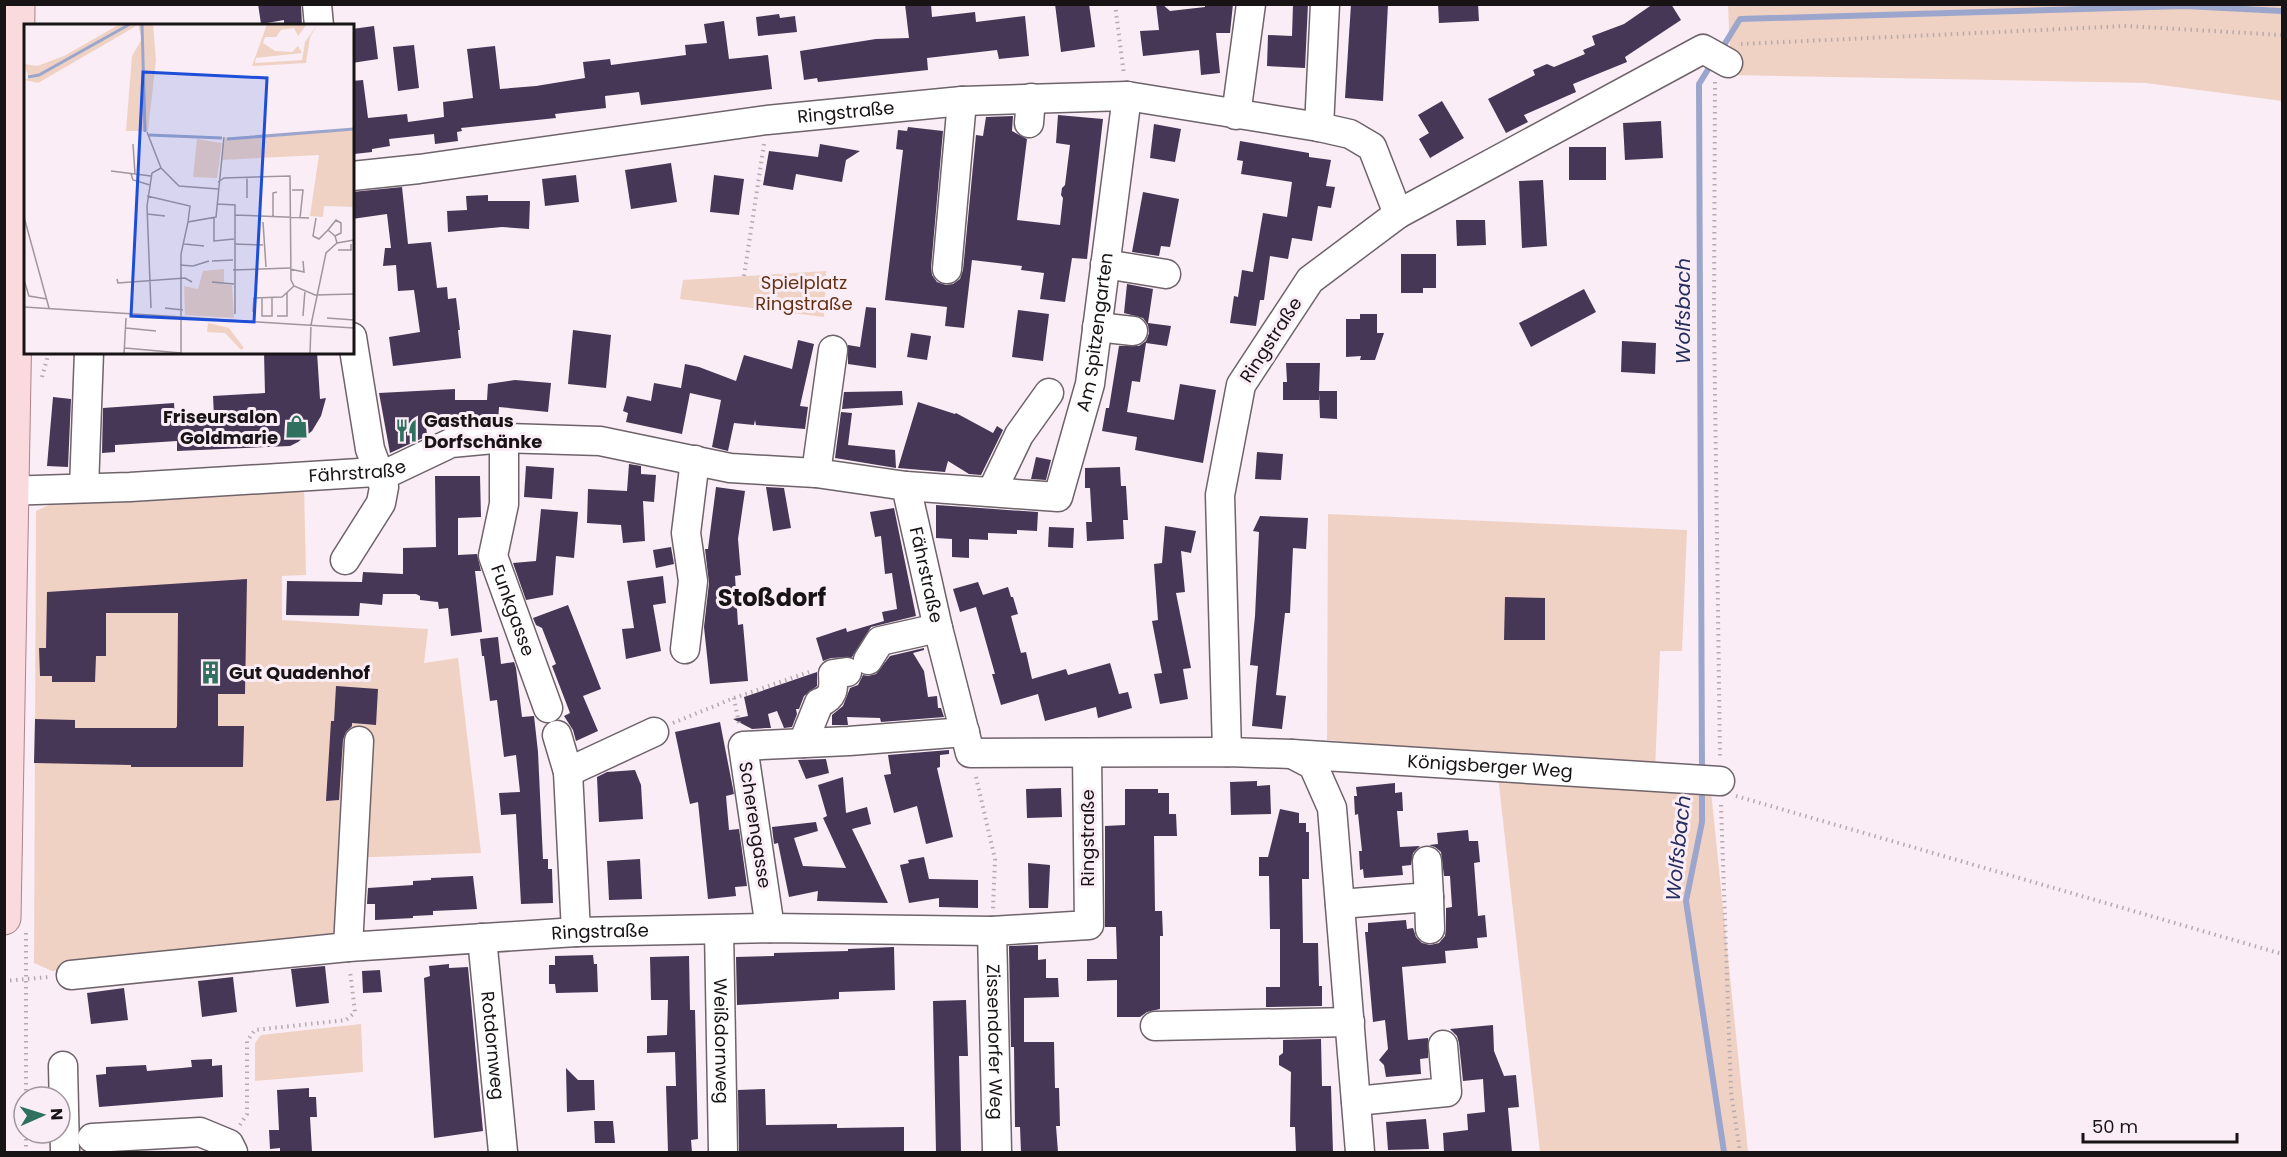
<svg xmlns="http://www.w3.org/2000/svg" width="2287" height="1157" font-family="Poppins,sans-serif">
<rect width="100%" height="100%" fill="#faedf5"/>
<!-- green -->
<g fill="#f0d2c5">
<path d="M1728 5H2282V101L2146 83 1731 75Z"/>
<path d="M826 271 824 317 680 299 683 280Z"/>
<path d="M304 486 306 575 282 576V620L428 629 424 663 458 658 481 853 346 858 341 934 52 971 34 963 36 511 54 503Z"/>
<path d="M1328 514 1687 530 1682 651H1660L1655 771 1327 740Z"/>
<path d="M1498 776 1711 791 1748 1152H1540Z"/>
<path d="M361 1024 363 1072 255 1081V1043L261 1035Z"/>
</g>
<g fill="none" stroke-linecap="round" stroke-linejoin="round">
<!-- stream -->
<g stroke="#9ca6cd" stroke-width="6">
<path d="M1721 50 1740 19 2185 6 2282 11"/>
<path d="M1702 772 1699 84 1712 63"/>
<path d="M1702 789V822L1686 901 1724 1152"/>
</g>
</g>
<!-- building -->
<g fill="#473757">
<path d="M258 4H301L302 26H284V20L261 24Z"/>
<path d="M905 4H931L932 17 975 12 976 22 1025 16 1029 56 999 59 997 50 927 58 928 70 818 82 817 78 804 80 800 51 876 39 909 38Z"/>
<path d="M1055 4H1089L1095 47 1061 52Z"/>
<path d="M1156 4H1162L1170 11 1205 7V4H1233L1230 33H1216L1220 73 1201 75 1199 50 1143 56 1140 31 1159 30Z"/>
<path d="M1293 4H1308L1305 68 1267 66 1268 35 1292 36Z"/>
<path d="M1351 4H1388L1383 101 1345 98Z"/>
<path d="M1438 4H1478L1479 21 1439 23Z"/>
<path d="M1653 4H1671L1681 20 1625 57 1627 62 1573 84 1576 92 1524 115 1528 122 1506 133 1488 99 1535 75 1533 70 1547 64 1554 67 1585 54 1583 50 1595 45 1592 36 1624 24Z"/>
<path d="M779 14 780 18 795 16 797 32 758 36 756 17Z"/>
<path d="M724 21 729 59 768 55 772 89 641 105 639 92 605 96 606 108 555 114 556 118 461 128 462 131 457 132 458 141 435 144 434 134 389 139 390 146 372 149V152L354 154 352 81 363 80 368 118 407 114 408 122 444 117 443 102 473 98 467 49 495 46 500 89 536 86 585 78 583 62 610 59 611 65 686 55 685 45 707 43 704 24Z"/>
<path d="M374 26 378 59 352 63V29Z"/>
<path d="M414 45 419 88 398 91 393 47Z"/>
<path d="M1442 101 1464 138 1430 158 1419 139 1429 133 1418 115Z"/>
<path d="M1058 115 1103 119 1087 259 1072 258 1065 302 1040 299 1044 273 1021 270 1022 266 972 260 964 328 945 326 947 307 885 300 903 150 896 149 898 130 907 131 908 127 943 131 931 268 932 275 937 282 946 285 953 284 960 279 963 270 976 135 983 136 986 117 1013 116 1012 131 1027 139 1017 220 1060 225 1063 198 1061 195 1062 188 1065 185 1070 145 1056 143Z"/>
<path d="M1661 121 1663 158 1625 160 1623 123Z"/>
<path d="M1154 124 1181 129 1175 162 1150 158Z"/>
<path d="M1240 141 1309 153V157L1331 160 1326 186 1335 187 1331 208 1318 206 1312 241 1292 238 1288 259 1270 256 1264 300H1260L1256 326 1230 323 1234 296 1238 297 1242 270 1253 272 1263 213 1287 217 1292 182 1241 174 1243 161 1237 160Z"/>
<path d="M820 144 860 151 846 160 842 182 796 174 793 190 763 185 769 151 818 157Z"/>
<rect x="1569" y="147" width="37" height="33"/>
<path d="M671 163 677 202 631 209 625 170Z"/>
<path d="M576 175 579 202 545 206 542 179Z"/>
<path d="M714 175 744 179 739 215 710 212Z"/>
<path d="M1543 180 1547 246 1522 248 1519 181Z"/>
<path d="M402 187 408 244 431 242 437 288 447 287 448 299 456 298 460 330H458L461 358 393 366 389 337 420 332 414 290 398 291 396 265 383 266 385 248H391L387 214 352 219V192Z"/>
<path d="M1143 192 1179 199 1170 247 1161 246 1159 256 1132 252Z"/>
<path d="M488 195V201H530L529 229 502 227 448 232 447 211 467 210 466 196Z"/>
<path d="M1456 220H1485L1486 245 1457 246Z"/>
<path d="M1401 254H1436V288H1423V293H1401Z"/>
<path d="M1127 284 1153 289 1148 323 1171 326 1167 346 1146 343 1140 382 1132 381 1127 412 1174 420 1180 384 1216 390 1203 463 1135 450 1137 437 1102 431 1106 408H1109L1119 346H1139L1146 341 1149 333 1148 325 1143 318 1124 313Z"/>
<path d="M1584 289 1596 312 1531 347 1519 323Z"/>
<path d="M866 307 876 308V368L848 364V345L860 347Z"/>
<path d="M1018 310 1049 314 1043 361 1012 357Z"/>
<path d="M1360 314H1377V333H1384L1375 360H1360L1361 356 1346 357V319H1360Z"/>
<path d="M573 330 611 335 606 388 568 384Z"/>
<path d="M911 333 931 336 927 360 907 357Z"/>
<path d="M798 340 814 344 800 406 808 407 805 429 756 425 755 420 754 425 734 423 728 451 712 447 721 400 690 393 682 434 626 422 628 413 623 411 627 396 651 401 654 383 681 388 685 364 699 367 736 381 744 355 792 369Z"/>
<path d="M1622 341 1656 343 1655 374 1621 372Z"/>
<path d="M264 352H317L320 399 326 398 321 416 312 431 298 442 290 446 177 451V441L115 445V452L102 453 103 408 174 403 175 419 214 416 213 396 265 393Z"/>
<path d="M1286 363H1320L1319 391H1337V419L1320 418 1319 392V400H1283V382H1287Z"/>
<path d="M515 380 551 383 548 412 499 407 498 422 472 424 426 423 427 436 390 453 379 393 455 389V400H487L488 384Z"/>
<path d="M902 391 903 405 842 409 844 392Z"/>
<path d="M53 397 71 399 68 467 47 466Z"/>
<path d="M918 402 955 414 956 413 993 433 997 426 1003 430 981 475 969 474 948 461 945 472 898 468Z"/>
<path d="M841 412 852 413 848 445 895 450 896 468 835 458Z"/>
<path d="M1257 452 1283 454 1281 480 1255 479Z"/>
<path d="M1036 457 1051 460 1046 480 1031 479Z"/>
<path d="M629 464 641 466V474L656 475 654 502 643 501 645 541 623 543 621 525 587 523 588 489 627 491Z"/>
<path d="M526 466 554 468 552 499 524 497Z"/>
<path d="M1120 467 1121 486H1126L1128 520H1123L1124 539 1087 541 1086 522H1092L1090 488H1085V468Z"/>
<path d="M435 476H480L481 517 458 518V555L477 554 481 571H475L482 632 451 636 448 608 439 609 438 602 420 600V596L416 594H383L382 605 360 603 359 616 286 615 287 581 362 582 363 572 403 574V548L436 547Z"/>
<path d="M716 487 745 491 738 539 741 575 735 576 738 625 743 624 748 681 710 684 704 627 709 583 705 549H708Z"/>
<path d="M766 487 784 488 791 528 773 531Z"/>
<path d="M936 505 1038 512 1037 531 1017 530V534L988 533V540L969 539V558L952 557V539L936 538Z"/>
<path d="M894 508 916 616 871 627 852 657 831 658 823 661 816 638 846 628 847 632 884 621 882 612 897 609 892 573 885 574 881 536 875 537 870 512Z"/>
<path d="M541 509 578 512 574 558 556 556 553 595 526 600 513 563 536 561Z"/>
<path d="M1260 516 1308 518 1306 549 1293 548 1290 613H1285L1276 695 1286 696 1282 729 1252 726 1258 666 1250 665 1255 616 1259 532 1253 531Z"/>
<path d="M1165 526 1196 531 1191 553 1181 551 1185 592 1176 593 1191 668 1183 669 1188 699 1160 704 1154 674 1162 673 1152 621 1158 620 1154 564 1162 563Z"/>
<path d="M1049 527 1074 528 1073 548 1048 547Z"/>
<path d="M671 547 674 564 656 568 653 550Z"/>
<path d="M663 576 666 603 653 605 661 651 626 659 622 629 634 628 627 581Z"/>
<path d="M247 579 245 694H218V726H244L243 767H131V765L34 763 35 719 75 720V728H176L177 726 178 613H106V656H96L95 682H52V676H40L39 648H46L47 592Z"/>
<path d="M978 582 983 595 1008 587 1011 597H1013L1018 614 1011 616 1021 653 1026 652 1032 679 1066 669 1068 675 1110 663 1119 694 1128 692 1132 708 1098 718 1096 707 1045 721 1038 694 1001 705 992 674H995L976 607 960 612 953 589Z"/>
<path d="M1505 597 1545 598V640H1504Z"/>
<path d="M568 605 601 689 583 696 598 731 576 741 573 730 564 716 570 713 552 666 556 664 542 628 536 625 533 618Z"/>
<path d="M498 637 501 664 514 662 516 668 522 717 534 716 538 752 543 859H548V869H552L553 903 521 904 516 814 501 815 499 793 520 792 516 755 504 757 497 700 490 701 484 656H482L480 639Z"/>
<path d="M924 648V650L913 653 924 671 928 697 937 696 938 708H941L944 717 881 722 880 718 847 717 848 725H832V715L843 706 850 688 858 685 863 675 868 676 876 674 890 656Z"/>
<path d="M817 672V686L804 696 799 709H796L797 714 792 727 784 728 777 711 768 714 771 728H767L752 729 733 719 748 716 744 697Z"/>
<path d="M336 686 378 689 376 725 352 723V726L346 732 343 740 339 800 326 801 331 721H334Z"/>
<path d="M720 722 734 794 726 796 729 830 739 829 747 886 735 887 736 896 708 899 698 802 690 804 675 732Z"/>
<path d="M949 750V754L940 755V767L937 768 953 837 926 844 917 806 894 813 884 775 891 774 888 755Z"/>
<path d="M826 759 829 773 806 779 798 760Z"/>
<path d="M635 770 641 785 643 819 599 822 597 777 607 772Z"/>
<path d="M843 777 846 813 867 807 871 824 852 829 888 903 817 901 818 891 789 897 778 843 774 844 772 827 816 822 818 831 794 838 803 866 846 868 823 818 827 816 818 785Z"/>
<path d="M1257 781V786L1270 785 1271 814 1231 815 1230 782Z"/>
<path d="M1395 783V793L1402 792 1403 811H1397L1400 847 1420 846 1413 853 1411 865 1402 866 1403 875 1364 878 1363 869 1360 870 1359 851H1362L1358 814 1355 815 1354 796H1357L1356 787Z"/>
<path d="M1061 788 1062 817 1027 818 1026 789Z"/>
<path d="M1125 789H1158V793H1169V814H1176L1177 836H1154L1155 911H1162L1163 936H1160V1009L1147 1012 1140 1017H1117V980L1087 981V959H1117L1116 927H1105V826L1125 825Z"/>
<path d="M1280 809 1299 813V823H1306V832H1309V879H1302L1303 943H1318L1319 986H1322V1006L1266 1007V987H1280V929H1270L1269 876H1259V857H1268Z"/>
<path d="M1468 830 1469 841H1478L1480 862 1474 863 1478 916 1485 915 1487 937 1477 938 1478 948 1445 951 1446 963 1402 967 1408 1040 1428 1038V1058L1420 1059 1421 1074 1386 1077 1384 1065 1379 1060 1388 1049 1385 1020 1373 1022 1365 932H1368V923L1406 920 1407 929 1413 928 1416 937 1422 943 1430 945 1439 943 1445 936 1446 929V908L1452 907 1450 876H1444L1441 852 1435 847 1429 845 1438 844 1437 833Z"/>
<path d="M924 857 929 879 978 880V908L939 907V898L909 903 900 865 909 863 908 860Z"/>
<path d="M640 859 642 899 609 900 607 861Z"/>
<path d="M1028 863 1050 865 1048 908H1029Z"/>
<path d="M473 876 477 909 433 911V915L413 916V918L375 920V904H367L368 888 413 885V881L431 880V878Z"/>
<path d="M1038 945V960L1046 959V978H1058L1059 997 1024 998V1042H1054L1055 1088H1059L1060 1126H1056L1058 1152H1021L1020 1127H1015L1014 1047H1011L1009 946Z"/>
<path d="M894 947 895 990 839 992V999L737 1005 736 957 774 956V953L848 951V949Z"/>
<path d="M593 955 594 964H597L598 992 556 993 555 984H549V965H555V956Z"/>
<path d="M689 956 690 1010H695L698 1139 691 1140 692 1152H668L666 1086H676L675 1052 647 1053V1036L667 1035 668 1000H651L650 957Z"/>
<path d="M449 964V968L468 967 483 1131 434 1138 424 978 430 976 429 966Z"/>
<path d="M325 966 329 1003 296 1007 291 969Z"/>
<path d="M380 970 382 992 363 993 362 971Z"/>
<path d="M233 977 237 1012 202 1017 198 981Z"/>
<path d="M124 988 128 1020 91 1024 87 993Z"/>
<path d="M966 1000 968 1056H959L961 1152H936L933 1001Z"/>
<path d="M1493 1025 1494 1051 1504 1076 1516 1075 1519 1107 1508 1108 1512 1152H1444L1443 1133 1468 1130 1467 1114 1485 1112 1483 1079 1463 1081 1459 1043 1457 1036 1450 1029Z"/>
<path d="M1321 1039 1322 1086H1331L1333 1152H1296L1295 1127H1290L1291 1072 1279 1065V1056L1283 1053V1040Z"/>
<path d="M212 1059V1066L222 1065 223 1097 99 1107 96 1075 106 1074V1067L146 1065 147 1071 182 1068 192 1067 191 1060Z"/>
<path d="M566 1068 578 1080H594L595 1110 567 1112Z"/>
<path d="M309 1088V1097H316L317 1117H310L312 1152H280V1148L270 1149 269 1130H279L277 1090Z"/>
<path d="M765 1089 766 1125 837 1124V1128L904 1127V1152H739L738 1090Z"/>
<path d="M1426 1119 1429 1149 1388 1150 1386 1122Z"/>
<path d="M594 1121H613L615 1143H595Z"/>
</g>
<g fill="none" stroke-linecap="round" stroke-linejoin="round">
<defs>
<g id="minor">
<path d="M317 4 319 26"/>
<path d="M1236 115 1251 4"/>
<path d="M1029 123 1031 98"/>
<path d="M1319 127 1325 4"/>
<path id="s1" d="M352 176 419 169 767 120 962 101 1127 96 1319 127 1350 134 1372 147 1398 214 1310 280 1241 385 1220 495 1227 752"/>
<path d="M1398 214 1703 49 1728 63"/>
<path d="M1105 264 1166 274"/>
<path d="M947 269 962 101"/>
<path d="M1097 327 1133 331"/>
<path id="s2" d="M504 438V504L493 556 548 708"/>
<path d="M816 473 833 350"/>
<path id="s3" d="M906 486 1058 497 1090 384 1127 96"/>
<path d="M84 488 89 352"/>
<path id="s4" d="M4 491 130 487 392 471 451 443 504 438 600 441 730 468 816 473 906 486 938 628 970 753 1227 752 1292 754 1720 781"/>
<path d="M992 491 1019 435 1049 393"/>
<path d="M345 560 381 503 384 487 370 449 352 337"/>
<path d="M685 649 693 581 686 533 695 460"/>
<path d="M868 660 880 641 938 628"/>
<path d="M557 735 568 772 576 932"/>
<path d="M803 743 819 703C834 697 834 689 833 674L847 672"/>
<path d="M1292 754 1313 765 1332 808 1360 1152"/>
<path d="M568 772 654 732"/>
<path d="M1429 897 1430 929"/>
<path d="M1340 904 1429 897 1427 861"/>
<path d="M770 928 743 746 849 741 965 732"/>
<path id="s5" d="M719 930 723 1152"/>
<path id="s6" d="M992 931 997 1152"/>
<path id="s7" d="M482 938 503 1152"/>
<path d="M348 947 359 741"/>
<path id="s8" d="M71 975 348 947 576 932 770 928 992 931 1089 925 1087 753"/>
<path d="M1155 1026 1350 1022"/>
<path d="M63 1066 65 1152"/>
<path d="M1356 1101 1447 1092 1443 1045"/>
<path d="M92 1138 200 1132 229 1144 233 1152"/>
</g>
<path id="major" d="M4 918 15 323 18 4"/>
</defs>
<!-- minor casing -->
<use href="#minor" stroke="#6e636a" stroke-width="31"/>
<!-- major casing -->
<use href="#major" stroke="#aa8488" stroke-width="35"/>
<!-- path -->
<g stroke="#b4aab0" stroke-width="4" stroke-dasharray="1.5 4.5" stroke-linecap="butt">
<path d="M1115 4 1124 75"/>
<path d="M1741 44 2126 26 2282 35"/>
<path d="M1715 82 1714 320 1720 758"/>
<path d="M744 276 764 144"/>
<path d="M42 377 49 352"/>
<path d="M734 698 739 724"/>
<path d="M673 723 734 698 809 672"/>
<path d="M976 777 995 859 993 909"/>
<path d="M1736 796 2282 954"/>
<path d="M1721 805 1731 1092 1740 1152"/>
<path d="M26 933V1097"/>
<path d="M4 981 49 977"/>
<path d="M240 1125 247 1114V1041L255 1030 346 1020 355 1012 350 971"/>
<path d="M26 1133V1152"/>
</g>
<!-- minor -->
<use href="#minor" stroke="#fff" stroke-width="28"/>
<!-- major -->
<use href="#major" stroke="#fbdadd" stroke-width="33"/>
</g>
<!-- icons -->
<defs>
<symbol id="shop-bare" viewBox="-9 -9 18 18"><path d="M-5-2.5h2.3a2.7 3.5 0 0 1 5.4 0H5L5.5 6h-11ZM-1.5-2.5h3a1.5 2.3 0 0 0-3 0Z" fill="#2f705f" stroke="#faedf5" stroke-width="2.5" paint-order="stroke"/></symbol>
<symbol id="restaurant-bare" viewBox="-9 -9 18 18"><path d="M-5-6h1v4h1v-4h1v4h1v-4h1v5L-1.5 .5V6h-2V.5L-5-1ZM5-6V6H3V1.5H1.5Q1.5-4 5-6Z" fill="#2f705f" stroke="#faedf5" stroke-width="2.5" paint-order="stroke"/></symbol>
<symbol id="building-bare" viewBox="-9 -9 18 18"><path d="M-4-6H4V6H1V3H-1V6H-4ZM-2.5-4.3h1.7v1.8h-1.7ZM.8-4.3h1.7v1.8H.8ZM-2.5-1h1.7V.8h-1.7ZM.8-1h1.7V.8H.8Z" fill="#2f705f" stroke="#faedf5" stroke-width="2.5" paint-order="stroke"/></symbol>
</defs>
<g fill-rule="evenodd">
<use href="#shop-bare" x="280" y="410" width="33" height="33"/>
<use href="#restaurant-bare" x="390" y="414" width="33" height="33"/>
<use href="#building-bare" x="194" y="656" width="33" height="33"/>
</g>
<g text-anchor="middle" stroke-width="6" stroke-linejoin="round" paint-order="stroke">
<!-- street labels -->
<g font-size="18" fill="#181416" stroke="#faedf5">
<text dy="6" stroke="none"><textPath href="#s1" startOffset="498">Ringstraße</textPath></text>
<text dy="6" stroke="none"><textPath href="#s3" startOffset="322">Am Spitzengarten</textPath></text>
<text transform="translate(1271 340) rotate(-57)" y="6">Ringstraße</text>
<text dy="6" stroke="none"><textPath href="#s4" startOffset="354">Fährstraße</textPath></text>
<text dy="6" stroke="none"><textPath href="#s4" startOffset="1004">Fährstraße</textPath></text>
<text dy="6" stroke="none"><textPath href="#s2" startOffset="177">Funkgasse</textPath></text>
<text dy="6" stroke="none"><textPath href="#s4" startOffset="1708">Königsberger Weg</textPath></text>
<text transform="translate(755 825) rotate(81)" y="6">Scherengasse</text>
<text transform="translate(1088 838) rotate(-90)" y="6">Ringstraße</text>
<text dy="6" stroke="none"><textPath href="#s8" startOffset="531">Ringstraße</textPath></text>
<text dy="6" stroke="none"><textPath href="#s5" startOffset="111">Weißdornweg</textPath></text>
<text dy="6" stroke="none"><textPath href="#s6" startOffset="111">Zissendorfer Weg</textPath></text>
<text dy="6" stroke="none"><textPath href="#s7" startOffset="108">Rotdornweg</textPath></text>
</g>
<!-- park labels -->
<g font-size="18" fill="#663014" stroke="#faedf5">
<text x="804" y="289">Spielplatz<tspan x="804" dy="21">Ringstraße</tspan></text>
</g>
<!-- poi labels -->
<g font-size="18" font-weight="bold" fill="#181416" stroke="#faedf5" text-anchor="start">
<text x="278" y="423" text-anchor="end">Friseursalon<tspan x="278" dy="21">Goldmarie</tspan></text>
<text x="424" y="427">Gasthaus<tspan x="424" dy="21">Dorfschänke</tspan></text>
<text x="229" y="679">Gut Quadenhof</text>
</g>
<!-- water labels -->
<g font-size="20" font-style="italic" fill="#252d5f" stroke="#faedf5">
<text transform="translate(1683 311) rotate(-90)" y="7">Wolfsbach</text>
<text transform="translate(1678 848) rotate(-84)" y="7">Wolfsbach</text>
</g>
<!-- district labels -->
<g font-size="24" font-weight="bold" fill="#181416" stroke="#faedf5">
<text x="772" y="606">Stoßdorf</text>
</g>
</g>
<!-- overview -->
<g transform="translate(24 24)">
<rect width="330" height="330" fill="#faedf5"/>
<path d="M96 0H129L132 36 124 107H102L108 32 118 15 114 1 14 59 0 56 5 54 0 40 13 42 40 32ZM243 0H283L274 12 270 4 257 6 252 13H241L239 19 251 27 268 28 274 22 278 29 232 34 231 39 278 36 281 18 294 0 286 13 282 39 228 42ZM330 106V196L329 183 300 182 299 193 286 192 295 131 198 136 201 114ZM173 115 198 119 193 154 169 153ZM200 245V260L208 261 210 294 161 291 160 262 174 265 179 247ZM184 299 205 304 220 324 217 326 201 309 183 308Z" fill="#f0d2c5"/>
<path fill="none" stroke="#9ca6cd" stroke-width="3" d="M118 0 121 108M4 53 15 51 106 0M125 111 198 114M203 115 330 105"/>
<path fill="none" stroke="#a0969c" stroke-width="1.5" d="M123 108 137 144M109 120 111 150M87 147 127 152M107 150 109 156 126 161M194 158 200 154 266 152 267 256 270 262 291 271 330 270M268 166H279L276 194M123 172 166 182 164 198M223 174V153M193 180 211 181V290M123 190 141 192M211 191 285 194M249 192V169L253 168M0 193 25 284M190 193V217L210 215M292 194 289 212 295 215 304 206M239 198 242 243M311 212 304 206 312 196 317 199V209L311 212 313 219M160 220 180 222M210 220 239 221M314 226H327V220M188 237 209 236M156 241 169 242 185 237M266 245 280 248 279 237M209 246 266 244M93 255 94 259 161 254 168 258M0 256 5 272 23 275M188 258 210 260M238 273V292H248V273M0 283 330 304M127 284 123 182 128 149 137 144 155 162 194 165M141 284 159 286M229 288 230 274 258 273 270 262M253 292H263V268M279 292 281 266M303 294 330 296M287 301 302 229 313 219 330 216M102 304 132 307M101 324 157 329M100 330 102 294M157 330V230L164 198 192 193 200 113M286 330 287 301"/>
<path fill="#1d4ed8" fill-opacity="0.15" stroke="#1d4ed8" stroke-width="3" d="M119 48 243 54 230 298 107 292Z"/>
<rect width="330" height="330" fill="none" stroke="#181416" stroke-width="3"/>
</g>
<!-- border -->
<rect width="2287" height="1157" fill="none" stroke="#181416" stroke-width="12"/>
<!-- north arrow -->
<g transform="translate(42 1115) rotate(87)"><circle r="28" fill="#faedf5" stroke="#a0969c" stroke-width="1.5"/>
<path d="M0-4.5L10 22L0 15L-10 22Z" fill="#2f705f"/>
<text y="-9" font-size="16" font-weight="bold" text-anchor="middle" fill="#181416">N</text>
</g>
<!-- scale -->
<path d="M2083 1133v9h154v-9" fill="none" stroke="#181416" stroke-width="3"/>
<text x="2092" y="1133" font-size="18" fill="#181416" stroke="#faedf5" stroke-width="4.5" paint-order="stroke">50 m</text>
</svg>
